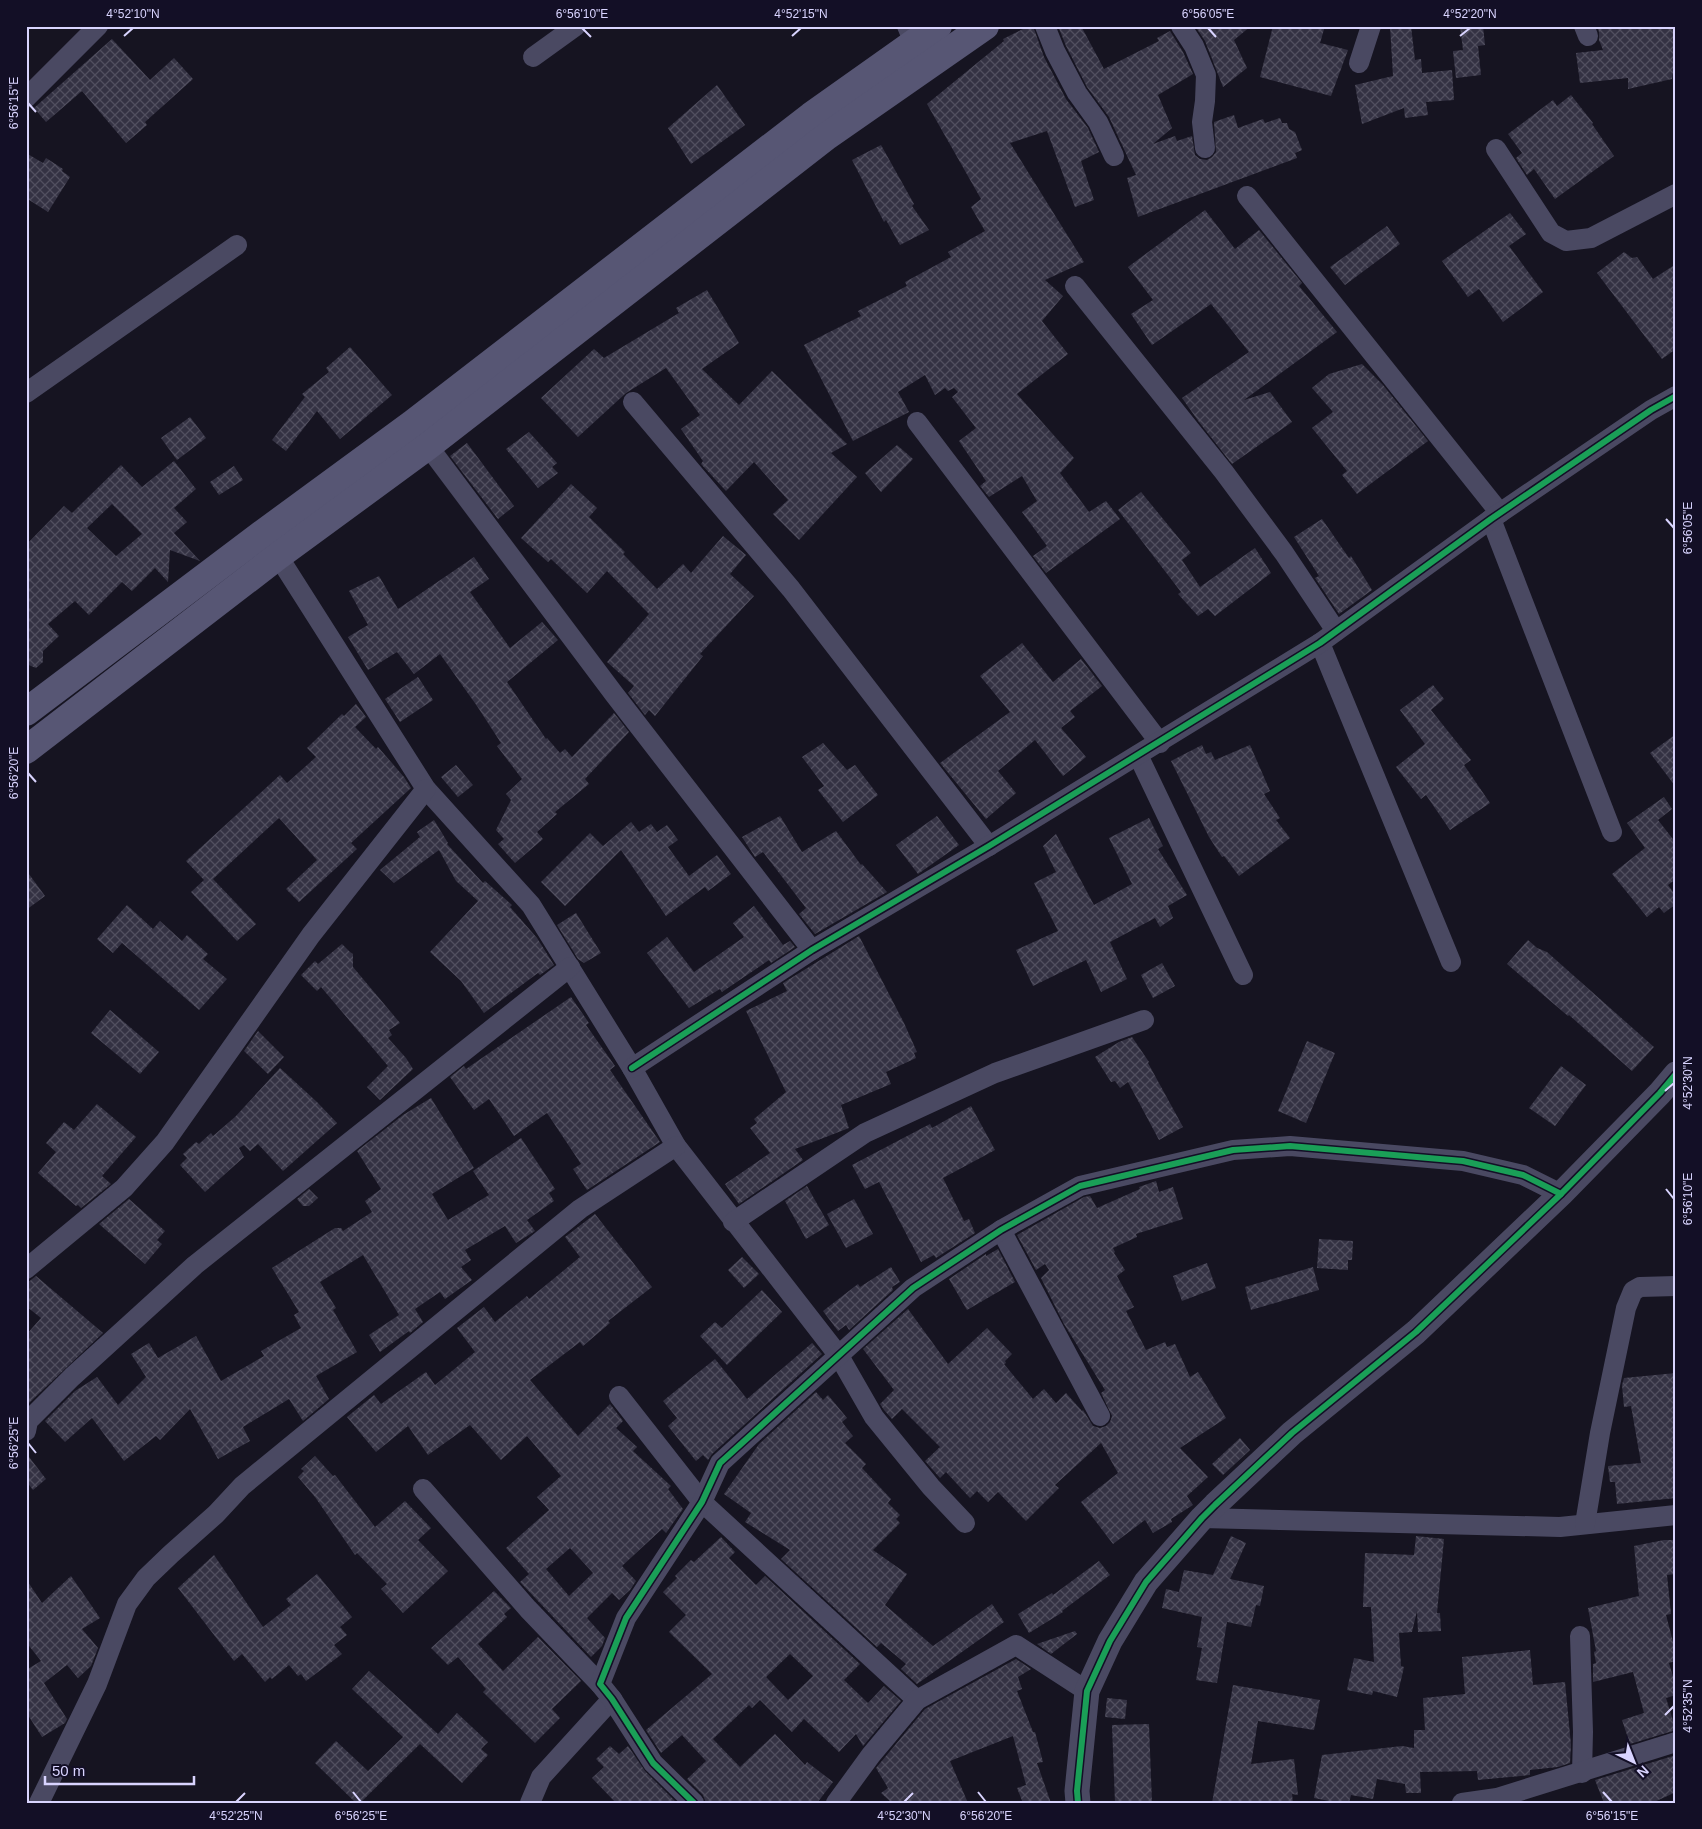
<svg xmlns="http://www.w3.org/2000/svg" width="1702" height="1829" font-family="Helvetica,sans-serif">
<defs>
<pattern id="building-cross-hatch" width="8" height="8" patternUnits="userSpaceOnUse" patternTransform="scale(1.25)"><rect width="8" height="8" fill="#343243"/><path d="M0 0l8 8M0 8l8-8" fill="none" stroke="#514f5f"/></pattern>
</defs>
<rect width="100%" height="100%" fill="#161421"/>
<!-- building -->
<g fill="url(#building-cross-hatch)" fill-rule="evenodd">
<path d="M1029 26H1033L1044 57 1066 99 1088 128 1099 152 1081 161 1094 200 1075 207 1047 131 1010 143 1084 262 1045 280 1063 296 1042 321 1068 354 1017 394 1074 458 1060 473 1089 512 1106 501 1120 519 1046 573 1033 556 1047 546 1022 512 1037 501 1022 476 989 497 980 486 986 481 959 441 976 428 952 397 958 392 954 388 948 391 945 388 935 395 925 375 898 392 909 412 853 441 804 345 861 316 858 311 907 286 905 282 951 257 948 252 985 231 971 207 981 199 927 104 1004 41 1003 39Z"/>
<path d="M1058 26H1081L1104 69 1159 41 1157 38 1170 31 1183 52 1193 74 1158 95 1172 128 1153 144 1175 136 1177 141 1192 136 1195 155 1200 159 1207 160 1212 157 1216 152 1214 122 1234 115 1238 128 1263 119 1265 123 1280 118 1282 123H1287L1289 129 1295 132 1302 150 1295 153 1297 158 1138 217 1127 178 1136 175 1109 117 1087 87 1066 46Z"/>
<path d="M1195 26H1251L1234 40 1247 68 1223 87 1205 41Z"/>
<path d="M1273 26H1325L1320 43 1348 50 1331 96 1260 77Z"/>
<path d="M1390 26H1411L1415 60 1421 59 1422 73 1452 70 1454 100 1426 102 1428 115 1405 118 1404 108 1362 124 1355 85 1393 76Z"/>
<path d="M1460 26H1483L1485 45 1478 46 1481 75 1456 78 1453 51 1463 50Z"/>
<path d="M1597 26H1676V64L1674 65 1672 79 1628 89V78L1580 83 1576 53 1603 50 1599 40V32Z"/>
<path d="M112 39 150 80 174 58 193 79 145 122 147 125 126 143 82 91 46 122 34 108Z"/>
<path d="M717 85 745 125 691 164 668 128Z"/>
<path d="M1571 95 1593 123 1592 124 1614 156 1555 199 1534 169 1527 175 1516 158 1522 153 1508 134 1553 100 1557 106Z"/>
<path d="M881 145 914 204 912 206 929 230 900 245 886 220 884 222 852 160Z"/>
<path d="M26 153 43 163 46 158 63 169 62 171 70 177 48 212 26 198Z"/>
<path d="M1205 210 1235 249 1259 230 1302 283 1299 286 1337 332 1244 400 1270 392 1292 422 1232 464 1199 422 1182 398 1249 352 1211 304 1152 345 1131 314 1153 300 1128 267Z"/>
<path d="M1510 213 1526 234 1509 246 1543 292 1503 322 1479 289 1468 297 1442 261Z"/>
<path d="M1387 226 1400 244 1345 285 1330 267Z"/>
<path d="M1624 252 1632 258 1637 257 1653 279 1676 264V349L1662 359 1597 273Z"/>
<path d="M707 290 739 343 702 369 739 405 772 371 847 444 831 453 857 477 799 540 773 514 788 500 754 462 726 491 701 464 703 461 681 429 700 415 666 368 626 393 578 437 541 398 594 349 604 358 679 313 676 308Z"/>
<path d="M350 347 392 395 340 439 317 411 286 451 272 440 305 397 302 394 329 372 326 368Z"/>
<path d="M1362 364 1383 385 1428 441 1357 494 1342 475 1347 471 1312 428 1333 412 1312 388 1329 374Z"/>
<path d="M190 417 206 438 177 460 161 438Z"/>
<path d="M529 432 557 463 552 467 558 473 538 488 506 449Z"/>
<path d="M467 443 514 506 498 519 450 456Z"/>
<path d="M897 445 913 459 881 492 865 473Z"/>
<path d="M174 461 196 489 174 508 187 522 174 533 200 561 170 550 168 582 155 568 132 591 122 582 89 615 75 601 48 624 59 636 43 651V662L36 668 26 664V545L64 506 72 513 121 465 142 487ZM112 504 142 534 116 556 87 528Z"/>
<path d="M234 466 243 480 219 495 210 482Z"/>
<path d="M571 484 597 508 589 517 625 552 623 554 657 589 683 564 691 573 723 536 746 555 730 574 754 596 700 654 703 656 655 716 649 710 645 715 628 693 634 686 607 662 649 614 607 571 587 593 551 559 548 562 521 538Z"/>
<path d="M1141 492 1191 553 1182 560 1200 587 1255 548 1271 573 1215 616 1208 609 1198 616 1178 594 1181 592 1118 510Z"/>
<path d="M1322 519 1349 558 1351 556 1372 590 1339 614 1315 578 1319 576 1294 537Z"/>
<path d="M474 557 489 579 470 592 510 648 542 622 558 640 507 682 546 739 547 738 560 753 565 749 572 757 614 713 629 732 585 779 589 784 555 812 557 814 537 832 543 839 515 863 498 844 504 839 496 830 511 800 506 794 522 779 497 746 501 743 477 706 440 654 414 674 397 652 368 670 348 637 368 625 349 591 379 576 398 609Z"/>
<path d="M1022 643 1053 682 1081 659 1102 686 1070 711 1075 717 1061 728 1086 757 1063 776 1035 740 998 771 1016 793 986 819 940 763 1010 712 980 676Z"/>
<path d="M418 677 433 700 400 722 385 699Z"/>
<path d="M1433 685 1444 699 1431 710 1471 760 1464 765 1490 803 1450 830 1426 795 1421 799 1396 767 1425 744 1400 710Z"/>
<path d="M356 704 366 717 355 727 376 749 378 747 404 777 411 788 351 843 357 849 299 902 286 889 317 860 279 818 213 879 256 924 237 941 191 892 204 880 186 861 280 775 287 783 316 757 307 748 342 714 344 716Z"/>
<path d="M1676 734V787L1650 753Z"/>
<path d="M823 743 847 770 855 765 878 795 843 822 818 790 824 786 802 757Z"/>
<path d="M1202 745 1206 754 1211 752 1215 760 1250 745 1270 791 1264 794 1280 818 1276 820 1290 838 1239 876 1224 856 1222 857 1209 837 1171 761Z"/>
<path d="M456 765 473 785 458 797 441 777Z"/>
<path d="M1664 797 1672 809 1658 820 1676 843V879L1668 885 1676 896V904L1664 913 1659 907 1647 917 1612 874 1645 848 1627 823Z"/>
<path d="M780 816 802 852 836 831 861 865 862 864 887 892 815 934 799 914 806 908 763 852 755 857 742 837Z"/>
<path d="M937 816 959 845 918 874 896 845Z"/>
<path d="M1149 818 1163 846 1158 849 1187 895 1168 906 1173 918 1160 927 1155 918 1110 942 1127 979 1101 992 1086 960 1033 986 1016 950 1058 931 1034 883 1056 872 1043 846 1056 834 1094 905 1132 884 1109 838Z"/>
<path d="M434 820 448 843 447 844 483 883 485 881 512 905 510 907 537 938 554 965 540 975 538 973 484 1013 461 981 430 952 478 901 456 881 439 850 394 883 380 870 420 837 417 832Z"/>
<path d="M631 822 639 832 651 824 657 832 667 825 678 840 668 847 689 876 717 855 731 874 708 891 705 887 666 916 621 850 565 906 541 882 590 833 603 846Z"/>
<path d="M26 870 45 896 26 910Z"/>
<path d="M127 905 153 929 160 921 182 941 187 935 208 954 203 959 227 979 199 1010 122 943 113 953 97 939Z"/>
<path d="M754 906 783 945 790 941 795 947 771 963 769 960 722 992 720 989 689 1008 647 953 667 937 694 972 744 937 733 923Z"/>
<path d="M576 913 601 953 584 963 578 959 557 925Z"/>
<path d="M859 936 904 1023 917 1052 914 1053 916 1058 886 1072 891 1084 841 1105 849 1128 795 1149 803 1160 739 1204 725 1184 770 1153 750 1128 757 1123 754 1119 786 1092 746 1011 787 991 783 983Z"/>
<path d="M1528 940 1537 948 1547 952 1654 1047 1632 1071 1569 1015 1568 1016 1507 964Z"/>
<path d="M342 944 350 952 353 954V967L400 1023 389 1030 392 1035 388 1038 406 1058 413 1069 380 1100 367 1087 388 1066 321 987 317 991 301 975 315 961 318 964Z"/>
<path d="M1162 963 1175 986 1153 998 1141 975Z"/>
<path d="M571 997 589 1023 586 1025 615 1066 610 1070 660 1142 587 1190 573 1169 581 1164 547 1113 514 1136 489 1099 474 1110 450 1077 464 1066 466 1069Z"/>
<path d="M110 1010 159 1052 140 1074 91 1033Z"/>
<path d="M258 1031 284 1057 268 1074 244 1051Z"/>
<path d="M1132 1037 1149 1062 1148 1063 1183 1127 1159 1140 1128 1082 1120 1088 1115 1081 1111 1082 1095 1057 1119 1042Z"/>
<path d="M1307 1041 1335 1053 1306 1123 1278 1111Z"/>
<path d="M1561 1066 1586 1085 1555 1126 1529 1108Z"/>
<path d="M280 1068 317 1102 337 1123 283 1171 258 1144 250 1151 244 1145 239 1148 244 1157 205 1192 180 1165 187 1158 183 1154 196 1142 199 1144 211 1133 213 1136 235 1117Z"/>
<path d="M431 1098 474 1168 432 1194 448 1220 489 1195 473 1171 521 1138 555 1189 549 1193 554 1201 527 1220 535 1231 516 1243 505 1226 465 1250 471 1260 461 1267 472 1280 445 1299 440 1292 415 1309 423 1322 410 1333 409 1331 380 1352 369 1335 399 1315 363 1255 320 1282 336 1308 333 1310 357 1352 316 1376 329 1399 303 1421 289 1399 243 1427 250 1441 218 1459 190 1409 160 1440 156 1436 124 1461 92 1418 65 1442 45 1421 75 1391 97 1377 118 1405 146 1377 131 1354 149 1343 158 1358 196 1336 221 1381 264 1356 261 1351 301 1328 294 1315 299 1312 272 1268 335 1228H341L343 1231 372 1212 365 1201 381 1189 357 1151 403 1115Z"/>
<path d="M97 1104 136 1137 102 1176 111 1184 81 1208 78 1205 76 1206 38 1173 56 1152 46 1143 64 1122 74 1130Z"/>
<path d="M971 1106 995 1150 943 1178 964 1221 969 1219 975 1233 936 1258 934 1255 921 1262 879 1182 865 1189 852 1165 930 1124 932 1128Z"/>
<path d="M1156 1181 1159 1192 1173 1187 1183 1219 1136 1234 1137 1237 1113 1248 1115 1252 1114 1253 1125 1270 1117 1276 1134 1307 1126 1311 1146 1350 1165 1342 1167 1347 1175 1344 1190 1377 1198 1372 1226 1418 1180 1448 1208 1477 1187 1496 1193 1505 1171 1519 1172 1522 1153 1533 1145 1520 1113 1544 1081 1502 1118 1473 1101 1443 1055 1485 1059 1488 1026 1521 998 1492 988 1502 977 1491 970 1498 946 1472 940 1478 925 1461 940 1447 902 1409 892 1419 884 1410 880 1404 894 1390 863 1349 908 1309 948 1364 987 1328 1012 1354 1005 1361 1006 1363 1004 1364 1033 1399 1044 1389 1056 1403 1066 1393 1082 1411 1083 1410 1093 1426 1100 1428 1106 1426 1110 1422 1112 1416 1101 1393 1105 1390 1064 1324 1041 1278 1049 1270 1045 1264 1036 1270 1017 1235 1084 1197 1090 1196 1097 1208 1140 1189 1139 1187Z"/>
<path d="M807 1186 829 1225 806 1239 785 1201Z"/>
<path d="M309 1189 318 1198 309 1206H303L297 1199Z"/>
<path d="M129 1199 165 1231 157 1240 162 1244 145 1264 99 1224Z"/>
<path d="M854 1199 873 1234 846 1248 827 1214Z"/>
<path d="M595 1214 652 1287 608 1321 610 1323 583 1346 580 1342 530 1380 578 1436 610 1404 623 1421 616 1428 637 1447 633 1451 671 1486 668 1489 683 1509 666 1533 662 1529 622 1566 636 1581 630 1590 619 1600 612 1593 587 1618 605 1638 602 1646 591 1657 520 1582 529 1574 506 1548 549 1510 537 1497 561 1476 527 1436 501 1460 470 1425 428 1455 408 1426 376 1452 347 1417 374 1395 381 1404 426 1372 435 1385 475 1352 457 1328 484 1307 495 1322 527 1296 529 1299 580 1257 565 1237ZM570 1548 593 1573 569 1596 546 1569Z"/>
<path d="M1319 1239 1353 1241 1352 1260H1348V1270L1317 1268Z"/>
<path d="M998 1249 1015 1282 967 1310 949 1279 986 1254V1256Z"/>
<path d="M742 1257 759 1274 744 1288 728 1270Z"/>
<path d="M1207 1263 1216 1288 1182 1301 1173 1276Z"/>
<path d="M891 1267 900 1282 892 1287 893 1290 849 1330 846 1325 838 1331 823 1311 858 1284 860 1287Z"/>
<path d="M1313 1267 1319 1290 1251 1310 1245 1287Z"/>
<path d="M36 1276 103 1333 29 1403 26 1400V1335L41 1318 26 1306V1284Z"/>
<path d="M762 1290 782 1312 727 1365 700 1336 715 1322 722 1328Z"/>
<path d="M812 1343 822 1354 712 1454 708 1460 703 1455 696 1461 668 1426 677 1418 663 1401 715 1359 747 1399Z"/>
<path d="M1676 1373V1498L1617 1504 1615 1482H1610L1608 1466 1641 1463 1631 1406 1624 1407 1622 1385 1624 1378Z"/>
<path d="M816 1392 823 1400 828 1395 847 1418 842 1422 853 1436 845 1443 866 1464 862 1468 891 1499 888 1503 900 1515 896 1519 900 1523 873 1550 907 1574 885 1605 933 1646 992 1604 1004 1622 917 1684 901 1669 906 1664 881 1643 877 1647 781 1559 790 1550 745 1522 751 1513 724 1494 759 1444Z"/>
<path d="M1240 1438 1250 1450 1223 1475 1212 1464Z"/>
<path d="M26 1453 46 1479 33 1490 26 1481Z"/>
<path d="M315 1456 333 1476 335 1475 375 1527 405 1501 431 1528 418 1540 448 1571 403 1613 381 1589 387 1584 357 1553 355 1555 315 1497 298 1477 304 1471 301 1469Z"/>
<path d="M1231 1536 1246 1543 1230 1579 1264 1586 1260 1606 1256 1605 1251 1627 1227 1622 1217 1683 1196 1680 1202 1648 1197 1647 1202 1617 1162 1608 1166 1589 1179 1592 1184 1570 1213 1575Z"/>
<path d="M1416 1536 1444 1539 1437 1613H1440L1441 1631 1418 1632 1417 1611 1412 1632 1399 1633 1401 1666 1404 1667 1397 1697 1373 1691 1372 1695 1347 1690 1354 1658 1374 1662 1371 1607H1363L1365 1553 1414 1555Z"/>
<path d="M721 1537 735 1552 729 1558 756 1585 765 1576 860 1664 844 1680 868 1703 884 1686 901 1701 863 1746 856 1734 839 1752 804 1719 792 1732 760 1700 752 1708 749 1705 713 1739 740 1767 775 1734 805 1765 807 1762 833 1782 817 1803H706L703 1795 687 1779 706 1761 682 1735 661 1753 646 1730 712 1674 669 1632 686 1615 663 1592 677 1578 675 1576 691 1560 694 1562ZM790 1654 813 1676 788 1700 766 1677Z"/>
<path d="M1664 1540H1676V1574L1667 1575 1671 1614 1666 1615 1676 1653V1661L1669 1663 1676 1687V1695L1666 1698 1676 1730 1630 1744 1622 1720 1644 1713 1633 1672 1593 1682V1664L1596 1663 1594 1652 1596 1651 1588 1608 1639 1596 1634 1546Z"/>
<path d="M214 1555 263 1627 291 1605 286 1599 317 1574 352 1617 340 1627 347 1635 334 1645 342 1654 306 1681 301 1674 298 1676 289 1665 272 1679 270 1677 265 1682 242 1654 234 1661 178 1588Z"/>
<path d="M1099 1561 1110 1575 1062 1611 1063 1612 1029 1633 1018 1614 1052 1593 1053 1595Z"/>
<path d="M71 1576 100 1618 82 1629 98 1648 91 1666 78 1678 67 1665 44 1683 67 1719 65 1723 42 1737 26 1712V1670L41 1661 26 1642V1579L42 1603Z"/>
<path d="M494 1591 511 1608 504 1614 507 1617 478 1644 503 1671 538 1637 581 1681 552 1709 560 1718 535 1743 483 1692 486 1689 458 1657 448 1665 431 1648Z"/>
<path d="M1075 1631 1077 1634 1051 1654 1037 1644Z"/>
<path d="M1530 1650 1533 1685 1565 1682 1571 1745 1570 1763 1558 1767 1530 1770V1775L1478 1780 1477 1771 1420 1772 1421 1793H1406L1405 1784 1377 1779 1373 1799 1351 1795 1349 1803H1339L1314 1798 1322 1755 1402 1746 1414 1748V1730H1425L1423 1698 1465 1694 1462 1657Z"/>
<path d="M1016 1659 1031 1669 1018 1677 1022 1689 1017 1691 1033 1732H1035L1043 1762 1037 1763 1051 1803H1023L1017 1788 1026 1785 1013 1736 950 1761 968 1803H892L881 1793 888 1788 876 1768 925 1709Z"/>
<path d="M369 1671 438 1734 457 1713 488 1742 481 1749 488 1755 462 1783 420 1744 360 1803H356L315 1763 336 1741 368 1771 403 1737 352 1689Z"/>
<path d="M1233 1685 1320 1700 1314 1730 1258 1721 1251 1764 1294 1759 1298 1795 1292 1794 1293 1803H1212Z"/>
<path d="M1107 1698 1127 1700 1125 1719 1105 1717Z"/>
<path d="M1149 1724 1152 1803H1115L1112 1725Z"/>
<path d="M610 1746 619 1754 628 1746 645 1771 677 1803H616L592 1778 604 1767 596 1759Z"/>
<path d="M1676 1755V1792L1652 1803H1604L1595 1780Z"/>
</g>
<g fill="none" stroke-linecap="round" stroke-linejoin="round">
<!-- minor -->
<g stroke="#4a4962" stroke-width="20">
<path d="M907 26 919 55"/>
<path d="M1045 26 1055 51 1077 93 1098 122 1114 156"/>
<path d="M1181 26 1194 46 1206 75 1205 101 1202 122 1205 148"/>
<path d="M1584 26 1588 36"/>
<path d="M533 57 576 26"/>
<path d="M1359 63 1371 26"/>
<path d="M26 98 98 26"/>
<path d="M1496 149 1551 233 1566 241 1591 238 1676 194"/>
<path d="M1247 196 1500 513"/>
<path d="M1075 286 1224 472 1284 553 1336 631"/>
<path d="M26 393 237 245"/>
<path d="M633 402 791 589 989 846"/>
<path d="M917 422 1160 743"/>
<path d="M428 446 614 694 812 950"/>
<path d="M1491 519 1612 832"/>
<path d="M278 556 426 789 531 905 632 1068 676 1146 839 1356 874 1417 931 1487 965 1523"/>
<path d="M1320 643 1451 962"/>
<path d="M1138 755 1243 975"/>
<path d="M632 1068 812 950 989 846 1320 643 1491 519 1651 410 1676 396"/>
<path d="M733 1222 865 1133 995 1073 1144 1020"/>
<path d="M1001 1230 1100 1416"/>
<path d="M26 1269 124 1188 165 1142 311 935 426 789"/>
<path d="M619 1396 702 1502 917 1700"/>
<path d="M26 1431 28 1421 72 1377 195 1265 570 967"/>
<path d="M423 1489 528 1609 600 1684"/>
<path d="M1202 1518 1560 1527 1676 1515"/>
<path d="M1585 1524 1600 1433 1626 1308 1633 1291 1640 1287 1676 1286"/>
<path d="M1580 1636 1583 1732 1582 1773"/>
<path d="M39 1803 97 1684 127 1604 146 1578 171 1554 216 1514 242 1486 580 1209 676 1146"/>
<path d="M530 1803 541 1777 612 1699"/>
<path d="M694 1803 653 1763 612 1699 600 1684 626 1618 702 1502 720 1463 913 1288 1001 1230 1080 1186 1233 1150 1290 1146 1463 1161 1523 1175 1561 1194"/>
<path d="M836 1803 871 1755 917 1700 1016 1645 1087 1691"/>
<path d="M1462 1803 1497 1798 1676 1742"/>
</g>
<!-- tertiary -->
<path stroke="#4a4962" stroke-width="25" d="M1078 1803 1077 1791 1087 1691 1110 1641 1146 1582 1202 1518 1215 1505 1292 1433 1416 1332 1561 1194 1660 1093 1676 1074"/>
<!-- secondary -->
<g stroke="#575674" stroke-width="28">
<path d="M26 712 262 534 412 424 811 116 938 26"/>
<path d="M26 750 278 556 428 446 827 136 985 26"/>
</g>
<defs>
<g id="cycleway">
<path d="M632 1068 812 950 989 846 1320 643 1491 519 1651 410 1676 396"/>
<path d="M694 1803 653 1763 612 1699 600 1684 626 1618 702 1502 720 1463 913 1288 1001 1230 1080 1186 1233 1150 1290 1146 1463 1161 1523 1175 1561 1194"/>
<path d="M1078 1803 1077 1791 1087 1691 1110 1641 1146 1582 1202 1518 1215 1505 1292 1433 1416 1332 1561 1194 1660 1093 1676 1074"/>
</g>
</defs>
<!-- cycleway casing -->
<use href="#cycleway" stroke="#130f26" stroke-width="9"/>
<!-- cycleway -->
<use href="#cycleway" stroke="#1a9f57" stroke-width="6"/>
</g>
<!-- ticks -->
<path fill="none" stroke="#d9d4ff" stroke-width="2" d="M582 28 591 37M1208 28 1216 37M124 36 133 28M792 36 801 28M1460 36 1470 28M28 103 36 112M1666 519 1674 528M28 773 36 782M1665 1091 1674 1083M1666 1189 1674 1199M28 1443 36 1453M1665 1715 1674 1706M353 1792 361 1802M978 1792 986 1802M1603 1792 1612 1802M236 1802 245 1793M904 1802 913 1793"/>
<!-- border -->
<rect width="1702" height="1829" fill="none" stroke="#130f26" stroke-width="55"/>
<!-- north arrow -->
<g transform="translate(1634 1762) rotate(137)" stroke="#130f26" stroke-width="4" paint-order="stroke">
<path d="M0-4L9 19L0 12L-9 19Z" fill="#d9d4ff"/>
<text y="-8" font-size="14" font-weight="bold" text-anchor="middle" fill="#d9d4ff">N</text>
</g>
<!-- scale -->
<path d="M45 1776v8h149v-8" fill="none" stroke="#d9d4ff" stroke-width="2.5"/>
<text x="52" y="1776" font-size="15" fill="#d9d4ff" stroke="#130f26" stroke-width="4" paint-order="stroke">50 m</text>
<rect x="28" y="28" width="1646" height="1774" fill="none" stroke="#d9d4ff" stroke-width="2"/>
<g font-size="12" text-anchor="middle" fill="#d9d4ff">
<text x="133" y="18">4°52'10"N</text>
<text x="582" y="18">6°56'10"E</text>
<text x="801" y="18">4°52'15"N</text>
<text x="1208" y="18">6°56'05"E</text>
<text x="1470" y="18">4°52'20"N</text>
<text transform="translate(14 103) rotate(-90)" y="4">6°56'15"E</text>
<text transform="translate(1688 528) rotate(-90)" y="4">6°56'05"E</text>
<text transform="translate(14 773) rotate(-90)" y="4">6°56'20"E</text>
<text transform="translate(1688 1083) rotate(-90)" y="4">4°52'30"N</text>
<text transform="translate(1688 1199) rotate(-90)" y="4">6°56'10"E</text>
<text transform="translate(14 1443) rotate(-90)" y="4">6°56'25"E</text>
<text transform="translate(1688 1706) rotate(-90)" y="4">4°52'35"N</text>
<text x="236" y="1820">4°52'25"N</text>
<text x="361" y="1820">6°56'25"E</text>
<text x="904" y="1820">4°52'30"N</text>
<text x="986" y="1820">6°56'20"E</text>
<text x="1612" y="1820">6°56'15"E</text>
</g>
</svg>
